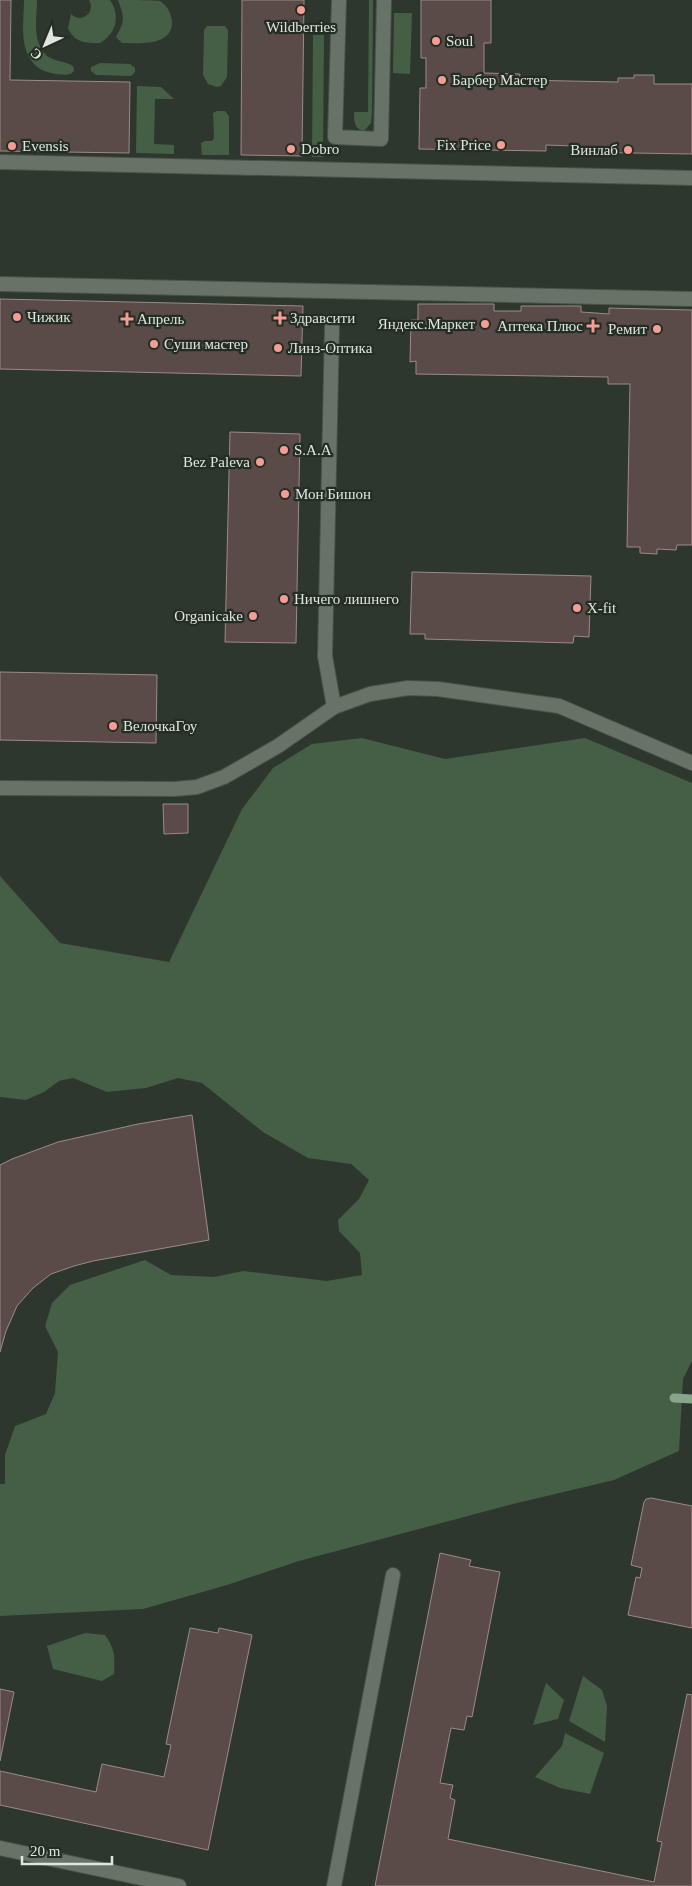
<svg xmlns="http://www.w3.org/2000/svg" width="692" height="1886" font-family="'Times New Roman',serif">
<rect width="100%" height="100%" fill="#2d372d"/>
<!-- green -->
<g fill="#455e46">
<path d="M24 0H37C37 18 32 41 46 55 54 63 75 61 74 70 72 79 48 73 42 70 35 67 28 57 26 50 21 35 24 15 24 0Z"/>
<path d="M89 0H110C121 16 116 34 100 43 85 43 75 43 68 28L71 14C78 20 84 19 90 12L91 5Z"/>
<path d="M118 0C127 0 154 0 160 1 167 5 171 13 172 21 173 47 139 43 122 43L116 37C126 19 124 18 118 0Z"/>
<path d="M369 0H373L372 113 371 123 364 131C354 129 354 121 354 112H368Z"/>
<path d="M394 13H412L410 74 393 73Z"/>
<path d="M207 26H225L228 30 227 77 221 86 217 87 208 84 203 75 204 30Z"/>
<path d="M313 35H324L323 157H312Z"/>
<path d="M100 63 130 64 135 68V72L131 76 96 75 91 71V67Z"/>
<path d="M137 86 161 87 174 99H155L154 144 174 145V154L136 153Z"/>
<path d="M217 111H225L229 116V155H202L201 143 205 141H212L214 138 213 113Z"/>
<path d="M362 738 445 759 585 738 692 783V1361L683 1379 679 1451 614 1480 513 1504 299 1561 227 1585 143 1609 0 1616V1484H5V1455L15 1426 46 1414 55 1393 58 1352 45 1326 52 1303 70 1285 145 1260 171 1275 214 1277 243 1271 327 1281 362 1275 360 1253 339 1231 338 1220 359 1199 369 1180 351 1164 308 1158 263 1132 202 1083 178 1078 146 1088 107 1092 73 1078 59 1081 44 1092 26 1100 0 1097V876L60 943 169 962 242 809 273 768 312 744Z"/>
<path d="M85 1633 105 1635C115 1649 115 1657 114 1674L102 1681 53 1669 47 1646Z"/>
<path d="M583 1676 602 1690 607 1706 605 1742 569 1721Z"/>
<path d="M546 1683 564 1700 558 1719 533 1725Z"/>
<path d="M565 1733 604 1753 590 1794 560 1788 535 1777 562 1746Z"/>
</g>
<g fill="none" stroke-linecap="round" stroke-linejoin="round">
<!-- stream -->
<path stroke="#87a588" stroke-width="9" d="M674 1398 692 1399"/>
</g>
<!-- building -->
<g fill="#5a4a48" stroke="#9c8a88">
<path d="M0 0H11L10 80 130 82 129 153 0 151Z"/>
<path d="M242 0H304L302 156 241 155Z"/>
<path d="M421 0H491V43H484V73L520 74 519 80 618 82V78H634V75H654V84H692V154L573 152V146L546 145V151L419 149 420 88H426V58H421Z"/>
<path d="M0 299 303 306 301 376 0 369Z"/>
<path d="M418 304H494V311H521V306H581V312L596 313 609 314V308L692 310V545H677L676 550 657 549V554L640 553V547H627L630 384H608V377L416 374V361L410 362 411 320H418Z"/>
<path d="M230 432 300 434 296 643 225 642Z"/>
<path d="M412 572 591 576 589 637 574 636 573 643 425 639V634H410Z"/>
<path d="M0 672 157 675 156 743 0 740Z"/>
<path d="M163 804H188V833L164 834Z"/>
<path d="M192 1115 209 1240 93 1261 74 1266 51 1274 33 1288 17 1306 6 1331 0 1352V1165L12 1159 58 1142 138 1124Z"/>
<path d="M651 1498 692 1506V1628L628 1615 636 1577 640 1578 642 1568 631 1565 644 1502 646 1499Z"/>
<path d="M440 1553 471 1560 469 1566 500 1572 472 1717 467 1716 464 1730 451 1728 440 1783 453 1785 450 1798 455 1800 448 1839 654 1882 662 1842 657 1841 687 1694 692 1695V1886H375Z"/>
<path d="M190 1628 218 1633 219 1628 252 1635 208 1850 0 1805V1771L96 1792 102 1764 164 1777 171 1745 166 1744Z"/>
<path d="M0 1689 14 1692 0 1761Z"/>
</g>
<g fill="none" stroke-linecap="round" stroke-linejoin="round">
<defs>
<g id="service">
<path d="M339 0 335 137 381 139 384 0"/>
<path d="M332 326 325 656 334 707"/>
<path d="M0 1848 179 1886"/>
<path d="M334 1886 393 1575"/>
</g>
<g id="pedestrian">
<path d="M0 162 692 178"/>
<path d="M0 284 692 299"/>
</g>
<path id="minor" d="M0 788 175 789 197 787 224 777 278 746 334 707 370 694 408 688 438 689 559 706 692 763"/>
</defs>
<!-- service casing -->
<use href="#service" stroke="#4a524a" stroke-width="16"/>
<!-- pedestrian casing -->
<use href="#pedestrian" stroke="#4a524a" stroke-width="16"/>
<!-- minor casing -->
<use href="#minor" stroke="#4a524a" stroke-width="16"/>
<!-- service -->
<use href="#service" stroke="#687368" stroke-width="14"/>
<!-- pedestrian -->
<use href="#pedestrian" stroke="#687368" stroke-width="14"/>
<!-- minor -->
<use href="#minor" stroke="#687368" stroke-width="14"/>
</g>
<!-- markers -->
<g fill="#f59c95" stroke="#232d23" stroke-width="2">
<circle cx="301" cy="10" r="5"/>
<circle cx="436" cy="41" r="5"/>
<circle cx="442" cy="80" r="5"/>
<circle cx="501" cy="145" r="5"/>
<circle cx="12" cy="146" r="5"/>
<circle cx="291" cy="149" r="5"/>
<circle cx="628" cy="150" r="5"/>
<circle cx="17" cy="317" r="5"/>
<path d="M277.5 310.5h5v5h5v5h-5v5h-5v-5h-5v-5h5z"/>
<path d="M124.5 311.5h5v5h5v5h-5v5h-5v-5h-5v-5h5z"/>
<circle cx="485" cy="324" r="5"/>
<path d="M590.5 318.5h5v5h5v5h-5v5h-5v-5h-5v-5h5z"/>
<circle cx="657" cy="329" r="5"/>
<circle cx="154" cy="344" r="5"/>
<circle cx="278" cy="348" r="5"/>
<circle cx="284" cy="450" r="5"/>
<circle cx="260" cy="462" r="5"/>
<circle cx="285" cy="494" r="5"/>
<circle cx="284" cy="599" r="5"/>
<circle cx="577" cy="608" r="5"/>
<circle cx="253" cy="616" r="5"/>
<circle cx="113" cy="726" r="5"/>
</g>
<g text-anchor="middle" stroke-width="4.5" stroke-linejoin="round" paint-order="stroke">
<!-- poi labels -->
<g font-size="15" fill="#dfe5df" stroke="#232d23" text-anchor="start">
<text x="301" y="32" text-anchor="middle">Wildberries</text>
<text x="446" y="46">Soul</text>
<text x="452" y="85">Барбер Мастер</text>
<text x="491" y="150" text-anchor="end">Fix Price</text>
<text x="22" y="151">Evensis</text>
<text x="301" y="154">Dobro</text>
<text x="618" y="155" text-anchor="end">Винлаб</text>
<text x="27" y="322">Чижик</text>
<text x="290" y="323">Здравсити</text>
<text x="137" y="324">Апрель</text>
<text x="475" y="329" text-anchor="end">Яндекс.Маркет</text>
<text x="583" y="331" text-anchor="end">Аптека Плюс</text>
<text x="647" y="334" text-anchor="end">Ремит</text>
<text x="164" y="349">Суши мастер</text>
<text x="288" y="353">Линз-Оптика</text>
<text x="294" y="455">S.A.A</text>
<text x="250" y="467" text-anchor="end">Bez Paleva</text>
<text x="295" y="499">Мон Бишон</text>
<text x="294" y="604">Ничего лишнего</text>
<text x="587" y="613">X-fit</text>
<text x="243" y="621" text-anchor="end">Organicake</text>
<text x="123" y="731">ВелочкаГоу</text>
</g>
</g>
<!-- north arrow -->
<g transform="translate(45 45) rotate(224)" stroke="#232d23" stroke-width="4" paint-order="stroke">
<path d="M0-4L9 19L0 12L-9 19Z" fill="#dfe5df"/>
<text y="-8" font-size="14" font-weight="bold" text-anchor="middle" fill="#dfe5df">С</text>
</g>
<!-- scale -->
<path d="M22 1856v8h90v-8" fill="none" stroke="#dfe5df" stroke-width="2.5"/>
<text x="30" y="1856" font-size="15" fill="#dfe5df" stroke="#232d23" stroke-width="4" paint-order="stroke">20 m</text>
</svg>
